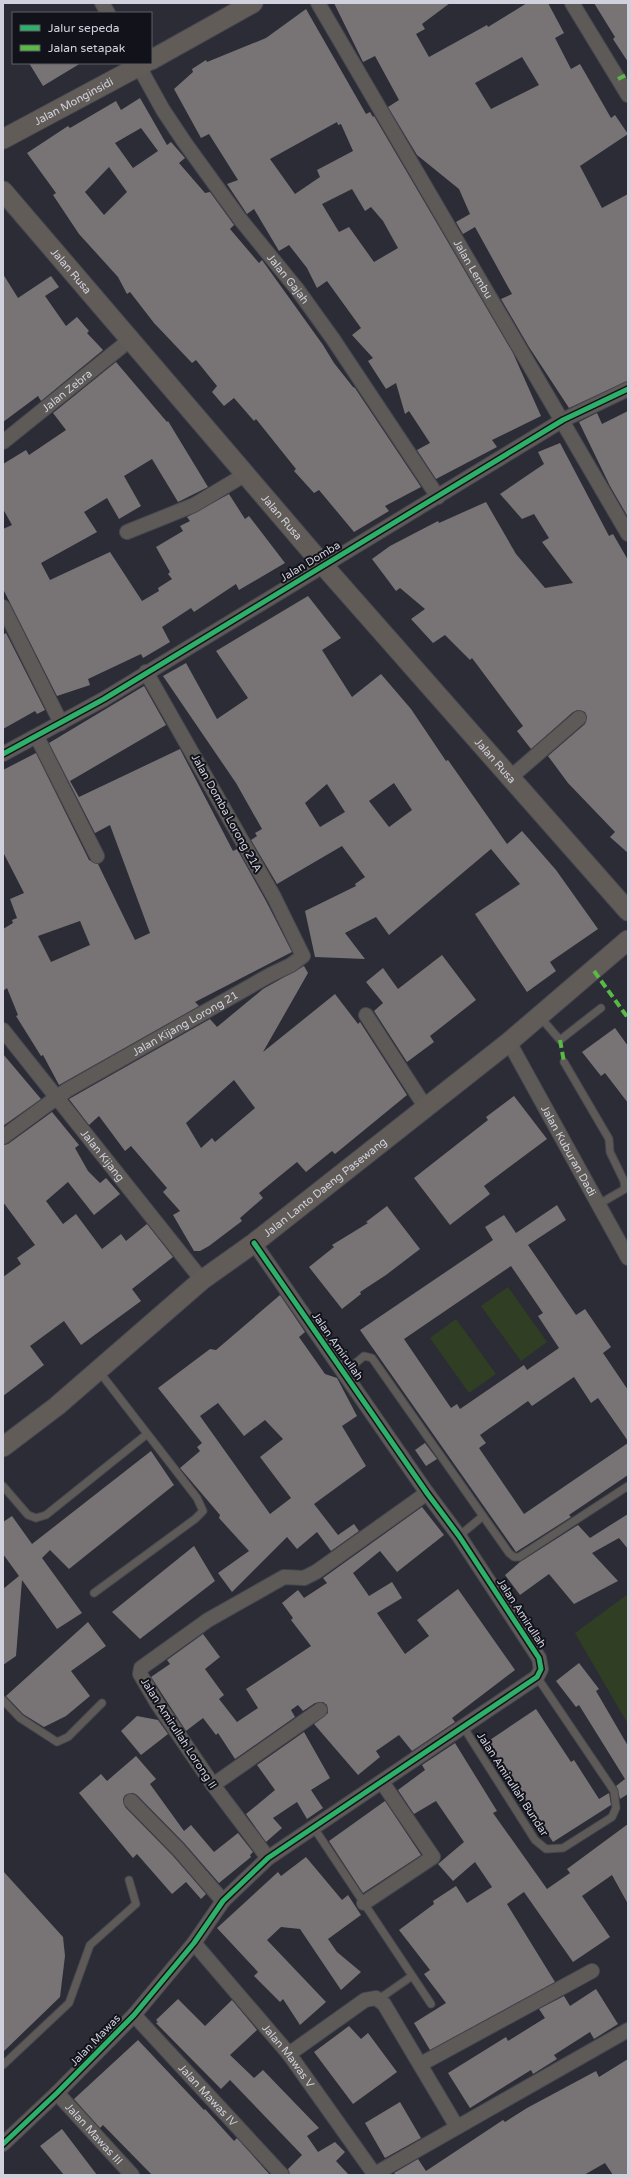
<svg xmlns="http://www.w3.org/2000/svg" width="631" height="2178" font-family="'Varela Round',sans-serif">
<rect width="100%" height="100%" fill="#2c2c36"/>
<!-- green -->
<g fill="#303e23">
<path d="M508 1287 547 1342 521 1361 481 1306Z"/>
<path d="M456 1319 496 1374 469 1393 430 1338Z"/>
<path d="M628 1594V1724L575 1633Z"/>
</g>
<!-- building -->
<g fill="#787475" fill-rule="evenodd">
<path d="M334 3H450L422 24 425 29 416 34 429 57 487 25 488 27 527 3H548L564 33 555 38 571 69 580 64 611 118 615 115 628 134 580 166 602 208 628 194V381L569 408 529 347 501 299 512 294 475 227 463 234 456 222 470 214 459 189 417 155 388 107 399 100 375 56 363 62ZM522 57 539 85 491 109 475 83Z"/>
<path d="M594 3H628V62L613 39 615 37Z"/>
<path d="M306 9 366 114 370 112 373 117 374 116 513 353 541 416 492 440 497 447 436 479 417 450 430 443 409 411 405 414 396 383 386 389 368 361 373 358 352 335 361 328 327 281 317 288 307 268 289 245 279 251 254 209 247 214 227 184 238 180 209 134 201 138 174 89 193 72 192 69 206 60 207 62 266 38ZM337 122 338 125 341 124 353 151 317 170 320 177 295 194 270 159ZM352 189 365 211 371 207 383 221 398 248 374 262 349 227 339 232 322 204Z"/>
<path d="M29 63H81L43 86Z"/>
<path d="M140 98 167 145 171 142 185 158 179 163 205 193 210 192 234 225 230 229 259 263 262 260 323 345 334 363 353 387 355 388 421 487 385 506 389 511 354 532 319 490 314 493 294 471 296 469 256 419 254 421 234 398 224 406 212 392 217 386 196 360 192 363 154 323 130 292 127 294 118 277 79 234 53 195 56 193 27 153 68 126 70 128 116 101 121 110ZM141 128 158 151 133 168 115 143ZM109 167 127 192 104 215 85 192Z"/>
<path d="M3 274 18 298 51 276 59 287 45 296 66 326 77 317 89 331 87 333 103 350 41 401 38 396 3 422Z"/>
<path d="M116 362 167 422 168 421 208 487 178 502 152 459 124 476 141 506 119 519 107 498 84 512 97 532 41 563 50 580 110 552 142 601 159 591 158 588 172 579 168 574 170 572 156 547 183 531 180 526 190 521 187 517 229 494 245 519 249 516 285 563 239 590 236 584 194 612 191 608 162 627 170 642 143 658 141 654 88 679 90 685 57 696 3 589V529L12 525 3 509V464L26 450 29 455 66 430 53 413Z"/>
<path d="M628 411V517L610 486 579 422 597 413 602 424Z"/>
<path d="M560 443 609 536 613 534 628 560V853L610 837 615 832 568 783 548 756 585 724 587 717 585 712 578 710 573 712 531 749 517 731 523 726 472 658 470 660 445 635 433 643 411 619 425 609 400 588 396 591 372 559 390 546 438 521 439 523 486 502 516 554 545 588 573 583 542 542 549 538 534 514 522 519 500 494 544 464 538 452Z"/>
<path d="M308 596 341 638 322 650 352 697 381 674 411 709 446 761 448 760 507 844 522 831 556 870 598 929 550 962 556 971 527 992 475 914 520 884 491 849 389 935 376 917 345 933 365 959 315 957 305 911 356 886 355 884 365 877 342 846 277 884 251 840 257 836 255 833 262 829 236 783 163 676 186 663 217 719 248 698 216 651ZM394 783 412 810 389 827 369 801ZM327 784 345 812 320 827 305 803Z"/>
<path d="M6 633 45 710 37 714 35 711 3 729V635Z"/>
<path d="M144 686 166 725 70 781 79 797 180 749 233 851 237 849 266 901 292 952 195 1002 199 1006 59 1085 43 1055 41 1056 16 1016 18 1015 7 988 3 991V929L13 923 12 920 17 918 10 899 24 893 3 852V770L36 753 89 860 98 864 135 940 150 933 110 825 95 833 49 743ZM80 921 90 945 51 962 38 936Z"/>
<path d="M442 955 476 1000 430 1036 434 1042 407 1062 374 1011 383 1003 366 982 383 968 398 989Z"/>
<path d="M304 966 308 973 263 1052 335 994 358 1024 360 1022 407 1095 335 1154 332 1151 306 1172 297 1162 259 1193 263 1198 240 1218 242 1221 209 1246 200 1251H194L173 1215 180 1211 163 1192 167 1188 131 1146 125 1151 99 1116 89 1125 69 1099 210 1019 217 1027 263 989ZM234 1080 255 1108 215 1142 212 1138 201 1148 186 1123Z"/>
<path d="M615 1028 628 1046V1103L605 1073 601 1076 582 1052Z"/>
<path d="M3 1054 41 1099 3 1126Z"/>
<path d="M514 1096 547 1139 484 1186 490 1194 450 1225 414 1178 488 1120 486 1117Z"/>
<path d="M52 1112 79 1145 75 1148 88 1171 100 1183 106 1178 120 1194 94 1215 68 1182 46 1201 63 1224 76 1214 102 1249 121 1234 126 1241 147 1224 173 1257 132 1289 141 1301 81 1345 64 1321 30 1346 44 1365 3 1396V1277L21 1264 17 1258 35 1245 3 1202V1145L8 1144Z"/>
<path d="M557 1205 566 1220 528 1245 576 1315 585 1309 611 1347 603 1353 628 1390V1441L598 1398 591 1403 574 1377 532 1406 528 1401 480 1435 486 1443 479 1448 524 1514 628 1443V1475L569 1515 571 1517 516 1552 360 1330 493 1240 485 1227 504 1215 516 1233ZM511 1266 543 1313 538 1316 559 1348 527 1370 524 1365 460 1409 457 1404 451 1408 404 1339Z"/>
<path d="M387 1206 420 1249 386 1275 360 1292 361 1294 342 1309 309 1267 334 1247 332 1245 368 1223 366 1222Z"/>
<path d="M280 1295 305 1332 299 1337 325 1374 337 1378 357 1416 342 1426 366 1466 314 1504 338 1535 354 1524 359 1531 331 1551 317 1532 297 1549 287 1537 232 1592 218 1573 249 1551 219 1518 220 1515 180 1468 200 1451 197 1447 202 1443 158 1388 210 1349 216 1350ZM218 1403 244 1436 265 1420 283 1439 260 1457 291 1498 270 1514 200 1416Z"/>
<path d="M425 1443 437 1459 426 1466 415 1450Z"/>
<path d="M151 1451 174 1485 69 1569 50 1550 42 1558 82 1613 57 1629 22 1580 16 1656 3 1665V1589L19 1576 3 1554V1522L12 1516 32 1544Z"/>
<path d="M422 1507 444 1535 397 1572 380 1551 353 1573 369 1596 392 1582 402 1598 377 1613 405 1654 429 1636 417 1620 458 1589 515 1670 452 1718 455 1722 412 1751 399 1735 376 1751 380 1757 358 1775 314 1724 328 1713 327 1705 323 1702 315 1703 303 1711 298 1705 291 1710 295 1717 235 1759 218 1733 216 1735 203 1718 186 1731 151 1677 170 1664 167 1660 203 1634 220 1657 205 1669 224 1695 219 1699 237 1722 258 1708 246 1689 311 1646 291 1620 293 1618 282 1603 298 1590 304 1598 327 1583 323 1578Z"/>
<path d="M628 1514V1549L619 1538 592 1553 618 1581 574 1604 549 1574 520 1595 505 1575 520 1562 578 1525 590 1538Z"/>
<path d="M194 1546 215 1581 140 1639 112 1612Z"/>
<path d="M88 1622 106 1646 71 1671 90 1696 66 1716 44 1727 23 1714 6 1696Z"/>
<path d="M579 1663 599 1689 596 1691 628 1746V1794L620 1799 616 1786 625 1779 579 1705 576 1707 556 1681Z"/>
<path d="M536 1709 571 1762 574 1760 599 1799 609 1793 611 1805 553 1842 487 1742Z"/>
<path d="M137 1716 158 1720 168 1734 141 1755 121 1731Z"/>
<path d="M304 1732 330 1778 311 1790 323 1808 307 1819 297 1802 273 1818 282 1828 266 1842 246 1814 275 1790 257 1765Z"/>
<path d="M455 1743 497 1811 493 1813 547 1889 570 1873 567 1869 628 1824V1904L612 1875 582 1896 610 1937 573 1962 524 1892 507 1904 555 1982 430 2050 414 2023 446 2003 424 1974 430 1970 399 1930 434 1904 433 1901 456 1886 467 1903 492 1887 475 1862 453 1881 438 1864 464 1842 436 1801 414 1814 398 1790 425 1770 422 1765Z"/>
<path d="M136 1756 156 1779 150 1784 184 1831 191 1825 214 1852 238 1833 253 1852 250 1855 251 1857 219 1883 185 1844 137 1795 133 1793 125 1795 123 1799 125 1807 173 1856 206 1894 201 1899 186 1882 172 1894 137 1854 133 1858 79 1793 101 1774 107 1781Z"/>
<path d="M385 1801 421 1855 363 1893 329 1841Z"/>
<path d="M306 1857 342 1900 348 1895 361 1915 328 1939 337 1952 361 1972 341 1990 300 1929 281 1927 267 1940 326 2002 300 2025 283 1999 280 2002 254 1976 258 1972 217 1928 278 1872 281 1876Z"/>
<path d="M3 1871 63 1937 65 1956 60 1997 3 2052Z"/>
<path d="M596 1989 618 2024 594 2039 590 2032 554 2055 557 2059 533 2074 531 2070 470 2108 448 2073 506 2037 508 2041 545 2018 539 2009 564 1996 570 2006Z"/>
<path d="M178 1999 205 2026 232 2000 257 2030 230 2055 254 2078 263 2070 319 2128 307 2136 318 2152 335 2142 345 2152 336 2161 349 2175H290L288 2169 302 2155 230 2080 221 2089 156 2023 158 2022 156 2020Z"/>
<path d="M349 2026 361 2039 368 2033 397 2072 353 2104 314 2052Z"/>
<path d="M138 2040 204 2110 205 2109 234 2141 237 2138 270 2175H152L103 2125 100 2128 74 2099Z"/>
<path d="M628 2059V2175H613L605 2163 584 2175H396L394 2173 418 2159 426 2171 503 2120 505 2122 527 2108 596 2071 599 2077Z"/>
<path d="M400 2102 421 2138 385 2158 365 2123Z"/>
<path d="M62 2129 97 2175H64L40 2146Z"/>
</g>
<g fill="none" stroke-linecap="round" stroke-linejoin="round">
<defs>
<g id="lane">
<path d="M540 1017 560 1040 601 1008"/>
<path d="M564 1062 609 1139 610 1152 624 1181 625 1189 599 1204"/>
<path d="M344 1373 364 1356 372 1358 509 1553 514 1557H519L628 1486"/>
<path d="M3 1486 28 1515 36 1518 46 1515 147 1434"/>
<path d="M459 1536 483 1516"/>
<path d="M94 1593 195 1519 203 1511 197 1498 98 1370"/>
<path d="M3 1700 20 1718 57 1742 68 1737 102 1703"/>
<path d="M464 1728 535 1840 546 1849 563 1848 612 1817 616 1808 614 1791 537 1677"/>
<path d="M314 1828 431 2004"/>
<path d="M379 1999 412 1976"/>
<path d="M3 2065 69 2003 90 1945 136 1904 129 1880"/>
</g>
<g id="street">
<path d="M102 3 108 13"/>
<path id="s1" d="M318 3 628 534"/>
<path d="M572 3 628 95"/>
<path id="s2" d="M137 63 163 110 185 143 240 219 297 289 333 339 438 497"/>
<path id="s3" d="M3 442 131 339"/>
<path d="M127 532 194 505 246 474"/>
<path d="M3 607 61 723"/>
<path d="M37 737 97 856"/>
<path d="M3 754 104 699 563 420 628 389"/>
<path d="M511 777 579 718"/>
<path d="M366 1015 426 1108"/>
<path id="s4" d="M3 1030 202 1280"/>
<path id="s5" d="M509 1042 628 1258"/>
<path id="s6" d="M3 1137 67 1090 270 975 291 965 303 956 274 897 146 672"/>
<path d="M213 1785 320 1710"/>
<path d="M131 1801 179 1850 223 1901"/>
<path d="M268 1858 213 1785 157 1703 140 1674 141 1668 208 1620 284 1577 304 1578 316 1572 427 1493"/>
<path d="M364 1903 433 1857 382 1782"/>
<path id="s7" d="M194 1943 289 2054 375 2175"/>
<path id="s8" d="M134 2015 282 2175"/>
<path d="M289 2054 365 2000 376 1998 384 2004 457 2127"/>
<path d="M421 2064 592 1971"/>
<path id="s9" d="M57 2093 132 2175"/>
<path d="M3 2144 57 2093 134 2015 194 1943 223 1901 268 1858 537 1677 541 1669 539 1658 459 1536 427 1493 254 1243"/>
<path d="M375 2174 628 2030"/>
</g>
<g id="secondary">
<path d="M151 60 253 3"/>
<path id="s10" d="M3 139 145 63"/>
<path id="s11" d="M3 191 323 565 628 911"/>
<path id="s12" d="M3 1447 57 1406 202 1280 254 1243 509 1042 628 940"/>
</g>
</defs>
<!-- lane casing -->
<use href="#lane" stroke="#474750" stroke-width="9"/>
<!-- street casing -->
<use href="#street" stroke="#474750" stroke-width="16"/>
<!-- secondary casing -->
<use href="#secondary" stroke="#474750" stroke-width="21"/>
<!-- lane -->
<use href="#lane" stroke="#5e5a57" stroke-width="7"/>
<!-- street -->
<use href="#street" stroke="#5e5a57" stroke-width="14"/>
<!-- secondary -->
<use href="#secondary" stroke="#625c59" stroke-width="19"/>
<!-- quiet -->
<g stroke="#58b947" stroke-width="4" stroke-dasharray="8 4" stroke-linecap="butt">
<path d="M618 79 628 74"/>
<path d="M594 971 628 1018"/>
<path d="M560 1040 564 1062"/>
</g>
<defs>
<g id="cycleway">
<path d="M3 754 104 699 563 420 628 389"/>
<path d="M3 2144 57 2093 134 2015 194 1943 223 1901 268 1858 537 1677 541 1669 539 1658 459 1536 427 1493 254 1243"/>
</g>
</defs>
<!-- cycleway casing -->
<use href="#cycleway" stroke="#12121a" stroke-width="8"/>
<!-- cycleway -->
<use href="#cycleway" stroke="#2db169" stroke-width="5"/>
</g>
<g text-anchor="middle" stroke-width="4" stroke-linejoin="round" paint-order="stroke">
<!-- street labels -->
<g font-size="11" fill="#d0d1dc" stroke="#12121a">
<text dy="4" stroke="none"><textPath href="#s10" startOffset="80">Jalan Monginsidi</textPath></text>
<text dy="4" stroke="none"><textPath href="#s1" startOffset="308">Jalan Lembu</textPath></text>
<text dy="4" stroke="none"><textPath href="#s11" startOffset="105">Jalan Rusa</textPath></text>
<text dy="4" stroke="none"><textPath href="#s2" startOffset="264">Jalan Gajah</textPath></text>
<text dy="4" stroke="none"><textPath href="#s3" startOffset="82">Jalan Zebra</textPath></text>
<text dy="4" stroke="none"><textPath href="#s11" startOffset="429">Jalan Rusa</textPath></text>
<text transform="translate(310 561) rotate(-31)" y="4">Jalan Domba</text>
<text dy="4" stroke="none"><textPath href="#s11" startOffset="753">Jalan Rusa</textPath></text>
<text transform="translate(227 813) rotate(61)" y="4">Jalan Domba Lorong 21A</text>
<text dy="4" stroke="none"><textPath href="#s6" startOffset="215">Jalan Kijang Lorong 21</textPath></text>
<text dy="4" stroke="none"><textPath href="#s5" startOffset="124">Jalan Kuburan Dadi</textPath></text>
<text dy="4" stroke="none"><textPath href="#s4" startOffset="160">Jalan Kijang</textPath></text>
<text dy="4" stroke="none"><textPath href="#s12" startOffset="414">Jalan Lanto Daeng Pasewang</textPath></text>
<text transform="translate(338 1346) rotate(55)" y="4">Jalan Amirullah</text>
<text transform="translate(522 1613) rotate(57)" y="4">Jalan Amirullah</text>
<text transform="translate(179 1733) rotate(57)" y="4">Jalan Amirullah Lorong II</text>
<text transform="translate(513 1784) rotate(57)" y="4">Jalan Amirullah Bundar</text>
<text transform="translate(95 2040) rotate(-46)" y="4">Jalan Mawas</text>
<text dy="4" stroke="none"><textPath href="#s7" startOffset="147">Jalan Mawas V</textPath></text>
<text dy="4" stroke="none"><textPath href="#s8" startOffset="109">Jalan Mawas IV</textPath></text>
<text dy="4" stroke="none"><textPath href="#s9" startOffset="55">Jalan Mawas III</textPath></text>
</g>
</g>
<!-- border -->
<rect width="631" height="2178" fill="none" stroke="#d0d1dc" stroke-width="8"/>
<!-- legend -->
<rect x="12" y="12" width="140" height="52" fill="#12121a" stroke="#5e5e68"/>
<rect x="20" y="25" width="20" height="6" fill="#2db169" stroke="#5e5e68"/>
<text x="48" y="32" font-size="12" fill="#d0d1dc">Jalur sepeda</text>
<rect x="20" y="45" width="20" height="6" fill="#58b947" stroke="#5e5e68"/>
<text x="48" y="52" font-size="12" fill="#d0d1dc">Jalan setapak</text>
</svg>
